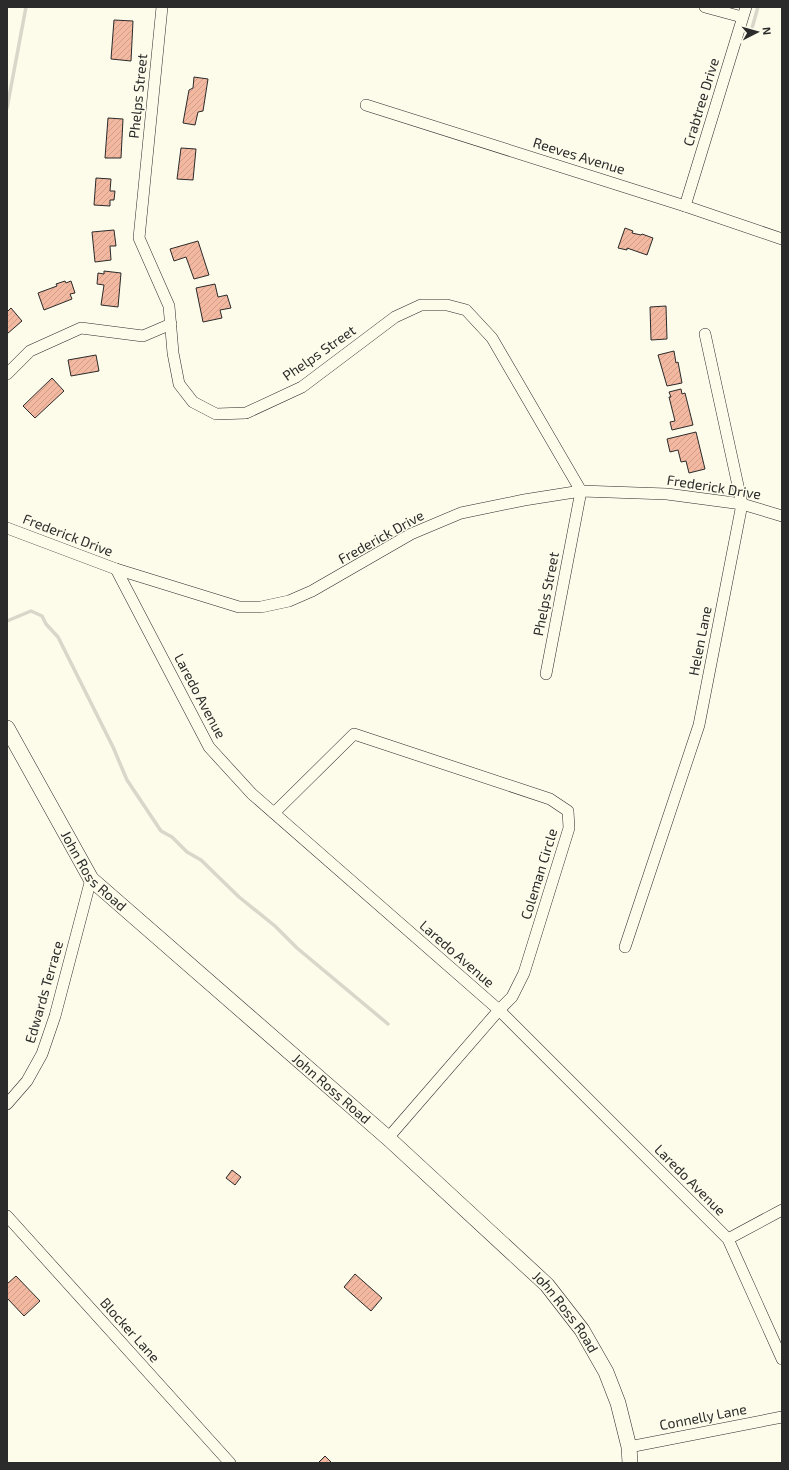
<svg xmlns="http://www.w3.org/2000/svg" width="789" height="1470" font-family="'Exo 2',sans-serif">
<defs>
<pattern id="building-hatch" width="6" height="6" patternUnits="userSpaceOnUse"><rect width="6" height="6" fill="#f2b8a0"/><path d="M-1 1l2-2M0 6l6-6M5 7l2-2" fill="none" stroke="#d09e8a"/></pattern>
</defs>
<rect width="100%" height="100%" fill="#fdfbea"/>
<g fill="none" stroke-linecap="round" stroke-linejoin="round">
<!-- stream -->
<g stroke="#d8d7c9" stroke-width="3.5">
<path d="M752 28 758 7"/>
<path d="M7 108 26 7"/>
<path d="M7 621 31 611 42 616 46 624 58 637 113 747 127 780 161 831 172 837 187 852 201 860 239 897 275 926 297 948 388 1024"/>
</g>
</g>
<!-- building -->
<g fill="url(#building-hatch)" stroke="#2b2b2b">
<path d="M114 20 133 21 131 61 111 59Z"/>
<path d="M194 77 208 79 203 111 198 112 195 125 183 123 189 90 193 88Z"/>
<path d="M108 118 123 119 121 158H105Z"/>
<path d="M181 148 196 149 193 180 177 179Z"/>
<path d="M96 178 111 179 110 191H115L114 200H110V206L94 205Z"/>
<path d="M625 228 633 231 632 233 641 235 642 234 653 238 647 255 627 248V250L618 248Z"/>
<path d="M114 230 116 246H110L111 260 95 262 92 232Z"/>
<path d="M198 241 209 275 194 279 186 257 174 261 170 249Z"/>
<path d="M104 271 121 273 118 307 101 305 104 285 97 284 98 273 104 274Z"/>
<path d="M65 281 66 283 71 281 75 293 70 294 72 299 44 310 38 293 57 286 56 284Z"/>
<path d="M215 284 218 297 227 295 231 308 220 310 222 318 203 322 196 288Z"/>
<path d="M666 306 667 339 651 340 650 307Z"/>
<path d="M11 308 22 321 7 334V312Z"/>
<path d="M674 351 676 363 678 362 682 383 667 386 658 355Z"/>
<path d="M96 355 99 371 71 376 68 360Z"/>
<path d="M52 378 64 391 35 418 23 406Z"/>
<path d="M681 389 682 394 685 393 693 425 672 430 670 422 675 421 669 397H671L669 392Z"/>
<path d="M696 432 705 469 689 473 686 461 681 462 678 450 670 452 667 439Z"/>
<path d="M232 1170 241 1177 235 1185 226 1178Z"/>
<path d="M355 1274 382 1298 371 1311 344 1287Z"/>
<path d="M16 1276 40 1301 24 1316 7 1298V1284Z"/>
<path d="M325 1456 332 1463H318Z"/>
</g>
<g fill="none" stroke-linecap="round" stroke-linejoin="round">
<defs>
<g id="street">
<path d="M162 7 139 238 169 306 173 353 179 384 193 402 216 414 246 413 302 387 395 317 421 305H447L466 310 492 338 581 491 546 674"/>
<path d="M705 7 742 17"/>
<path d="M366 105 685 206 782 239"/>
<path d="M685 206 746 7"/>
<path d="M7 374 30 351 81 328 143 336 171 324"/>
<path d="M7 528 116 569 239 607H261L289 601 312 591 411 534 461 513 524 500 581 491 667 494 742 504 782 516"/>
<path d="M116 569 209 747 252 794 499 1010 728 1239 782 1359"/>
<path d="M274 813 354 734 550 799 568 811 569 828 524 973 512 997 499 1010 388 1138"/>
<path d="M625 947 699 725 742 504 705 334"/>
<path d="M7 1104 27 1081 42 1054 55 1016 91 879"/>
<path d="M7 1216 230 1463"/>
<path d="M728 1239 782 1210"/>
<path d="M629 1447 782 1417"/>
</g>
<g id="secondary">
<path id="s1" d="M7 728 91 879 388 1138 547 1285 582 1330 606 1372 618 1403 629 1447 630 1463"/>
</g>
</defs>
<!-- street casing -->
<use href="#street" stroke="#2b2b2b" stroke-width="12"/>
<!-- secondary casing -->
<use href="#secondary" stroke="#2b2b2b" stroke-width="16"/>
<!-- street -->
<use href="#street" stroke="#fdfbea" stroke-width="11"/>
<!-- secondary -->
<use href="#secondary" stroke="#fdfbea" stroke-width="15"/>
</g>
<g text-anchor="middle" stroke-width="3" stroke-linejoin="round" paint-order="stroke">
<!-- street labels -->
<g font-size="14" fill="#2b2b2b" stroke="#fdfbea">
<text transform="translate(138 96) rotate(-84)" y="5">Phelps Street</text>
<text transform="translate(701 102) rotate(-73)" y="5">Crabtree Drive</text>
<text transform="translate(579 156) rotate(17)" y="5">Reeves Avenue</text>
<text transform="translate(319 353) rotate(-35)" y="5">Phelps Street</text>
<text transform="translate(714 487) rotate(9)" y="5">Frederick Drive</text>
<text transform="translate(68 535) rotate(21)" y="5">Frederick Drive</text>
<text transform="translate(381 537) rotate(-29)" y="5">Frederick Drive</text>
<text transform="translate(546 594) rotate(-79)" y="5">Phelps Street</text>
<text transform="translate(700 641) rotate(-79)" y="5">Helen Lane</text>
<text transform="translate(200 696) rotate(62)" y="5">Laredo Avenue</text>
<text dy="5" stroke="none"><textPath href="#s1" startOffset="168">John Ross Road</textPath></text>
<text transform="translate(539 874) rotate(-73)" y="5">Coleman Circle</text>
<text transform="translate(457 954) rotate(41)" y="5">Laredo Avenue</text>
<text transform="translate(44 992) rotate(-74)" y="5">Edwards Terrace</text>
<text dy="5" stroke="none"><textPath href="#s1" startOffset="492">John Ross Road</textPath></text>
<text transform="translate(690 1180) rotate(45)" y="5">Laredo Avenue</text>
<text dy="5" stroke="none"><textPath href="#s1" startOffset="816">John Ross Road</textPath></text>
<text transform="translate(130 1330) rotate(48)" y="5">Blocker Lane</text>
<text transform="translate(703 1417) rotate(-11)" y="5">Connelly Lane</text>
</g>
</g>
<!-- border -->
<rect width="789" height="1470" fill="none" stroke="#2b2b2b" stroke-width="16"/>
<!-- north arrow -->
<g transform="translate(757 32) rotate(84)" stroke="#fdfbea" stroke-width="3" paint-order="stroke">
<path d="M0-3L7 15L0 10L-7 15Z" fill="#2b2b2b"/>
<text y="-6" font-size="11" font-weight="bold" text-anchor="middle" fill="#2b2b2b">N</text>
</g>
</svg>
